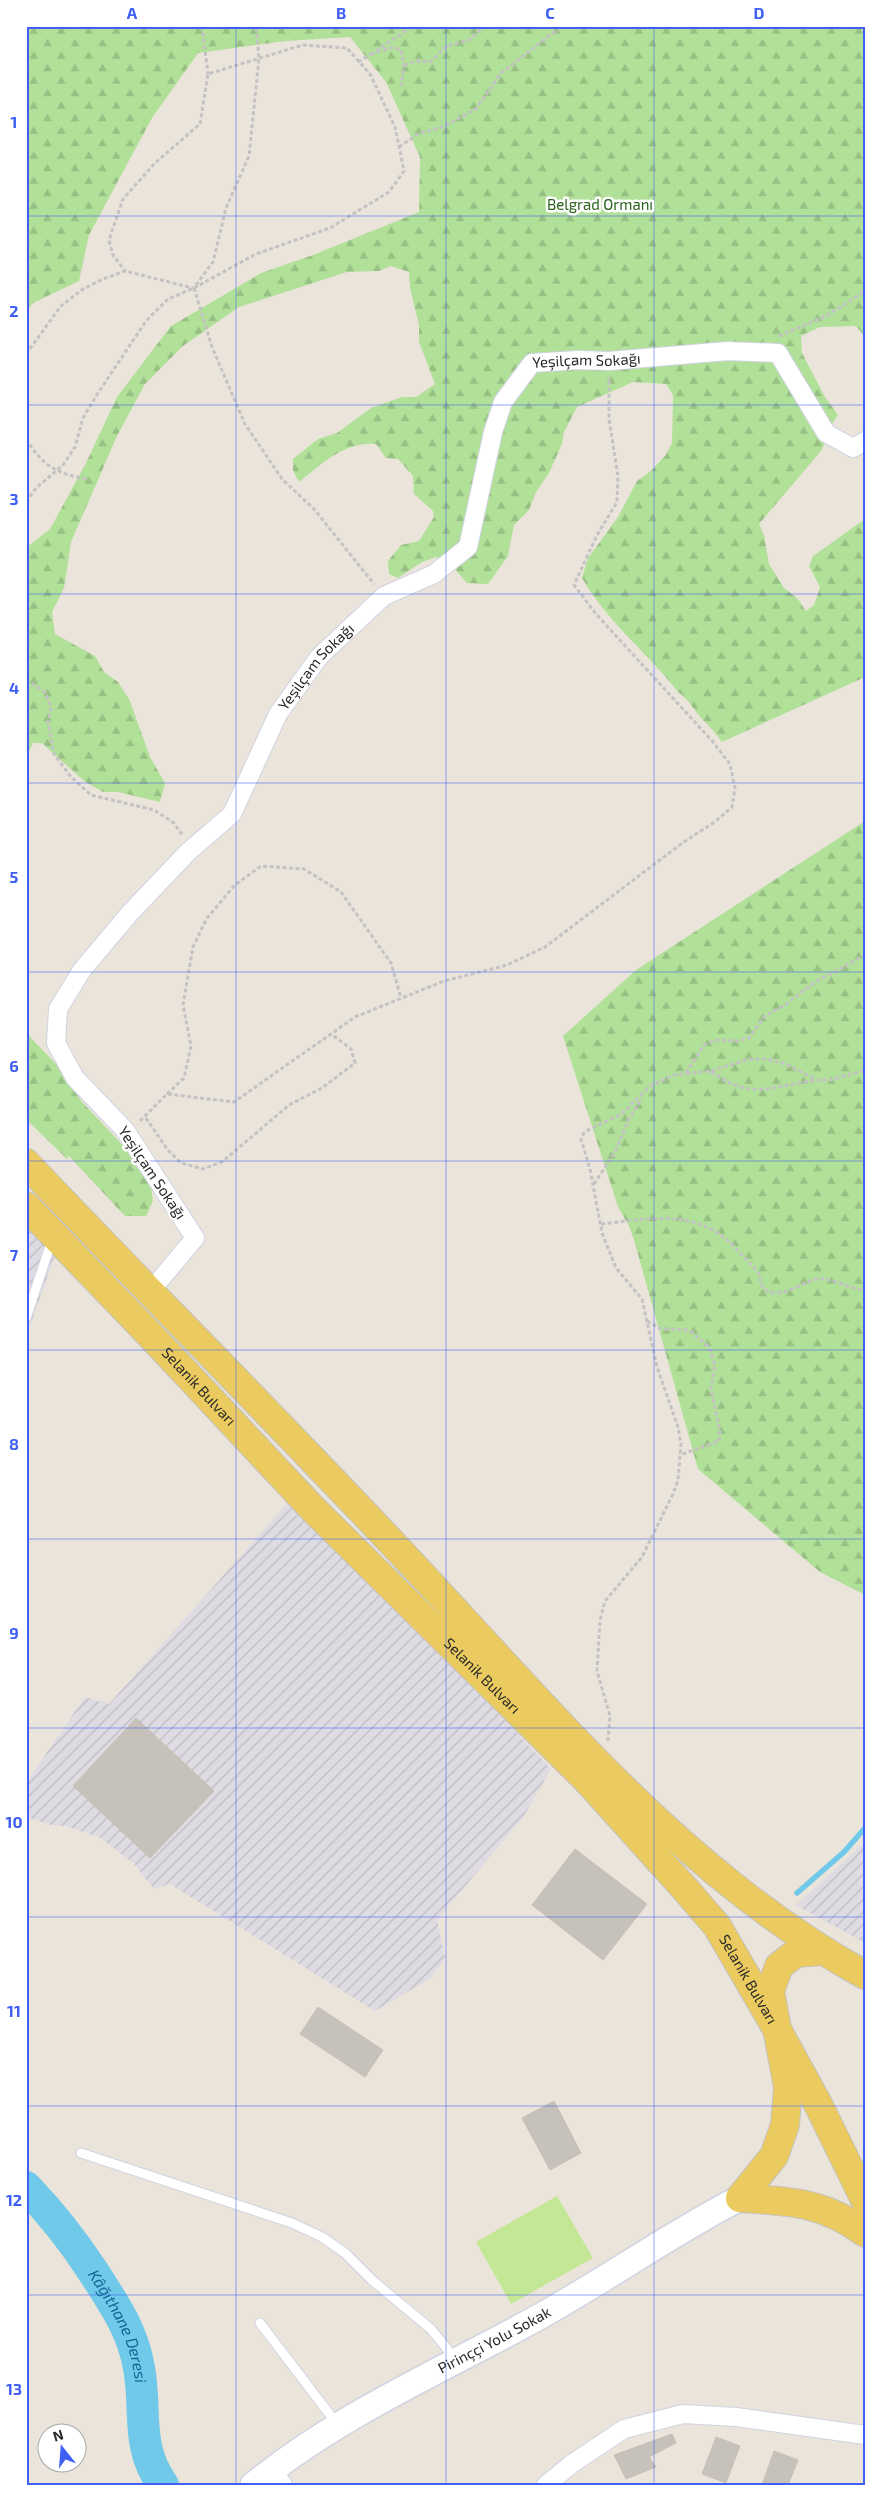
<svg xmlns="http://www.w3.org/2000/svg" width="891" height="2511" font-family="'Exo 2',sans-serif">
<defs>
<pattern id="industrial-furrows" width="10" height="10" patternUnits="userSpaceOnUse" patternTransform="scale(1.25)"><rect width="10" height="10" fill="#dedbe3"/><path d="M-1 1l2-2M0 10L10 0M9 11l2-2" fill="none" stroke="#bebcc3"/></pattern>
<pattern id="forest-firs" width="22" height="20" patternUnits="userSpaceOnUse" patternTransform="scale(1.25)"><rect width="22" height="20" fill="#b1e099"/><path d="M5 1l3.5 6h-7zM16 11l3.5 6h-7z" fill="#98c084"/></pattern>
</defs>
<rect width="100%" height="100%" fill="#ebe4db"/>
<!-- industrial -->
<g fill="url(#industrial-furrows)">
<path d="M26 1213 59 1245 26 1337Z"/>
<path d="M294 1496 551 1769 524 1816 437 1920 445 1958 431 1978 375 2011 170 1884 154 1889 134 1864 101 1838 66 1826 50 1825 26 1817V1783L85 1697 109 1704Z"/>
<path d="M865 1842V1943L796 1905Z"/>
</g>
<!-- forest -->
<g fill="url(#forest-firs)">
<path d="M26 26H865V337L856 326 820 327 801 336 802 353 825 397 838 415 823 438 824 445 821 451 759 524 764 535 769 564 784 588 797 598 806 611 814 605 820 587 809 566 813 556 865 519V677L722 742C716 733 710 727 703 720 693 709 691 702 678 692 647 652 608 623 582 578L588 558 618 517 637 481 651 471 665 456 672 443 673 395 666 384 633 382 577 407 564 432 562 444 549 473 536 492 529 510 514 525 508 556 488 584 467 583 453 567 436 557 422 562 398 578 389 574 388 561 401 545 419 541 434 517 433 511 414 494 413 476 398 459 386 458 376 444C343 442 324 463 299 482L293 470V459L318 439 337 433 371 408 402 397H416L435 384 419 342V325L410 288 409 272 391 266 379 271 347 272 239 307 183 346 145 384 117 436 71 542 64 588 52 612 55 634 95 656 104 672 118 682 130 701 150 757 165 783 160 802 118 792H103L84 781 42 743H33L26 757V548L50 529 86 463 117 397 171 326 261 273 313 255 419 212 420 157 386 82 350 37 286 41 198 53 152 118 89 235 79 281 33 303 26 311Z"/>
<path d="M865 821V1595L820 1572 698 1469 634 1240 629 1226 618 1207 563 1036 636 970Z"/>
<path d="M26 1029 31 1038 56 1064 82 1102 129 1152 135 1165 141 1169 151 1187 153 1201 146 1216H125L67 1154 68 1160 26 1119Z"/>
</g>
<!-- pitch -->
<path fill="#c4e795" d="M557 2196 593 2258 511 2304 476 2242Z"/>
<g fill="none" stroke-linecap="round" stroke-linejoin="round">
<!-- stream -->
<path stroke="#71c9ea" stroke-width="5.5" d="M797 1893 844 1852 865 1828"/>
<!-- river -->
<path stroke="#71c9ea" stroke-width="32" id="s1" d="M26 2187C52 2214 74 2242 94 2273 114 2304 133 2331 139 2368 147 2411 135 2446 163 2485"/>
</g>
<!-- building -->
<g fill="#c6c1ba" stroke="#c6c0b5">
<path d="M136 1718 214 1791 150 1858 73 1786Z"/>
<path d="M575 1849 647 1904 603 1960 532 1905Z"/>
<path d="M318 2007 383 2050 365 2077 300 2034Z"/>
<path d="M554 2101 581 2153 550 2170 522 2118Z"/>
<path d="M672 2434 676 2443 649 2457 656 2467 626 2479 614 2455Z"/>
<path d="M716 2437 740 2446 726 2483 702 2474Z"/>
<path d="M774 2451 798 2460 788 2485H762Z"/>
</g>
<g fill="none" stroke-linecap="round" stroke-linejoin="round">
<defs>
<g id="service">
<path d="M26 1318 49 1249 56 1241"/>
<path d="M81 2153 292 2223 322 2237 345 2253 373 2281 431 2329 456 2360"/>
<path d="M260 2323 337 2424"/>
</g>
<g id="minor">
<path id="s2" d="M149 1293 195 1238 125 1130 75 1078 56 1043 58 1009 82 970 130 913 188 852 232 814 278 714 319 657 384 596 434 574 468 547 493 432 503 402 532 363 578 360 609 361 728 351 778 353 826 433 853 448 865 441"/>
<path d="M273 2470 283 2485"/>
<path d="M546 2485 573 2463 624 2429 683 2414 736 2417 865 2435"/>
</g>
<g id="secondary">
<path id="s3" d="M253 2485C339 2415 441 2371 537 2318 606 2280 670 2234 740 2198"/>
</g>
<g id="primary">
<path d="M26 1163C153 1297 284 1427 410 1562 550 1711 683 1875 865 1975"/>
<path id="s4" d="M26 1206 155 1340 312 1508 586 1779 686 1890 717 1926 778 2031 819 2106 865 2200"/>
<path d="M740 2198 774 2156 785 2125 788 2087 770 1991 779 1966 796 1953 822 1951"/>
<path d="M740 2198C789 2201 825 2202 865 2233"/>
</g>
</defs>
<!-- service casing -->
<use href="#service" stroke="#d0d3e1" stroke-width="11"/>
<!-- minor casing -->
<use href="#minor" stroke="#d0d3e1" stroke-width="20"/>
<!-- secondary casing -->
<use href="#secondary" stroke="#d0d3e1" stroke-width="28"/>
<!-- primary casing -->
<use href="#primary" stroke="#c3c3c3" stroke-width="30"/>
<!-- path -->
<g stroke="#c3c3c3" stroke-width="3" stroke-dasharray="4 2.5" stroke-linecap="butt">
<path d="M202 26 208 74"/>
<path d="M376 51 413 26"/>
<path d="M371 54 394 47 401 50 404 65 401 86"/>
<path d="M358 62 371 54"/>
<path d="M404 65 417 61 430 62 447 46 469 40 481 29 490 26"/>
<path d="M399 147 418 134 442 127 476 109 501 73 562 26"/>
<path d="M196 285 213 262 226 208 249 156 259 58 256 26"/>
<path d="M194 288 212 347 245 424 282 479 314 509 374 584"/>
<path d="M779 336 828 315 865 291"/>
<path d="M26 354 61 306 83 289 103 279 125 271 193 288"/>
<path d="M26 439C43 466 57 474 87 479"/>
<path d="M26 502 36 488 63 465 75 447 83 418 98 393 146 321 168 299 194 288 256 254 330 228 389 192 404 171 395 127 370 74 347 48 303 45 208 74 200 124 155 163 123 199 109 240 113 255 125 271"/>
<path d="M26 680 45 692 51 707 48 723 54 754 71 777 91 795 154 810 174 823 183 836"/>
<path d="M711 1072C754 1101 768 1086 814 1081"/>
<path d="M686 1073 704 1045 717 1040 738 1041 749 1038 765 1016 785 1005 815 982 865 955"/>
<path d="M167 1094 184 1078 191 1046 183 1005 193 947 207 918 235 885 261 866 304 869 341 892 391 963 401 998"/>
<path d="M146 1118 167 1149 181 1163 203 1169 222 1162 289 1105 322 1088 355 1063 351 1049 331 1034"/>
<path d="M140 1121 167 1094 234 1102 355 1017 444 981 507 965 545 947 681 844 716 821 732 807 735 788 730 764 713 742 596 614 574 585 596 537 617 502 618 476 609 419V377"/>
<path d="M594 1184 615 1152 629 1119 642 1098"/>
<path d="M601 1224C655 1218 702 1207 741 1254 746 1260 753 1265 757 1271 762 1277 758 1285 766 1290 781 1300 801 1282 817 1279 832 1277 849 1289 865 1290"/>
<path d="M647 1321 661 1329 689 1330 709 1347 715 1365 711 1389 720 1431 719 1441 680 1455"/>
<path d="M608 1741 610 1716 597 1671 600 1620 605 1601 642 1557 673 1494 678 1480 681 1444 678 1427 657 1367 642 1299 616 1268 602 1233 590 1169 581 1139 584 1133 590 1129 620 1115 650 1086 674 1075 711 1071 749 1059H766L786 1064 817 1080H830L865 1070"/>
</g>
<!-- service -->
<use href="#service" stroke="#fff" stroke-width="9"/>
<!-- minor -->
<use href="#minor" stroke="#fff" stroke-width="18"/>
<!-- secondary -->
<use href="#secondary" stroke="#fff" stroke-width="25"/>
<!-- primary -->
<use href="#primary" stroke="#ebcb5f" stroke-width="28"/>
</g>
<!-- grid -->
<path fill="none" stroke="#3f60f3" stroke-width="1" stroke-opacity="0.55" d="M236 26V2485M446 26V2485M654 26V2485M26 216H865M26 405H865M26 594H865M26 783H865M26 972H865M26 1161H865M26 1350H865M26 1539H865M26 1728H865M26 1917H865M26 2106H865M26 2295H865"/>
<g text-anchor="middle" stroke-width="5" stroke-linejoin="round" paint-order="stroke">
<!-- park labels -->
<g font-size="15" fill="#2a631c" stroke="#fff">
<text x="600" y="210">Belgrad Ormanı</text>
</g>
<!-- street labels -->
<g font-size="15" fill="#292929" stroke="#fff">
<text dy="5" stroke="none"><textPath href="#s2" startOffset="1229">Yeşilçam Sokağı</textPath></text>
<text dy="5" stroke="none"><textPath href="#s2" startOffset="780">Yeşilçam Sokağı</textPath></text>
<text transform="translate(152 1173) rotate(56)" y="5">Yeşilçam Sokağı</text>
<text dy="5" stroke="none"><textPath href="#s4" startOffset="250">Selanik Bulvarı</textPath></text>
<text dy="5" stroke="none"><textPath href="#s4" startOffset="655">Selanik Bulvarı</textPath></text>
<text dy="5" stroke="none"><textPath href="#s4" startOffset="1060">Selanik Bulvarı</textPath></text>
<text dy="5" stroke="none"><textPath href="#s3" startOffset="282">Pirinççi Yolu Sokak</textPath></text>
</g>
<!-- water labels -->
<g font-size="16" font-style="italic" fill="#126694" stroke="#fff">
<text dy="6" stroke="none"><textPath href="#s1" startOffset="169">Kâğıthane Deresi</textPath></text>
</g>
</g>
<!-- border -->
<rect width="891" height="2511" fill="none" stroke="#ffffff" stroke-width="55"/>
<!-- north arrow -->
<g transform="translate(62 2448) rotate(343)"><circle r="24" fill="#ffffff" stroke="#a9a9a9"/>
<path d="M0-4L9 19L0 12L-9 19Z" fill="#3f60f3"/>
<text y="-8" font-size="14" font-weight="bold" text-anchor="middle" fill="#292929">N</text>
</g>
<rect x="28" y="28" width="836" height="2456" fill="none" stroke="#3f60f3" stroke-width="2"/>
<g font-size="16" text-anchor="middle" font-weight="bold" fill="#3f60f3">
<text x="132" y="19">A</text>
<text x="341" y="19">B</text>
<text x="550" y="19">C</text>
<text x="759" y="19">D</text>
<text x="14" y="128">1</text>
<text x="14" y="317">2</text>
<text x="14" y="505">3</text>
<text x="14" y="694">4</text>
<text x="14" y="883">5</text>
<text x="14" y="1072">6</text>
<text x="14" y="1261">7</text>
<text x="14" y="1450">8</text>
<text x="14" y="1639">9</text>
<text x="14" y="1828">10</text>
<text x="14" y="2017">11</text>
<text x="14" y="2206">12</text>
<text x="14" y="2395">13</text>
</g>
</svg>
